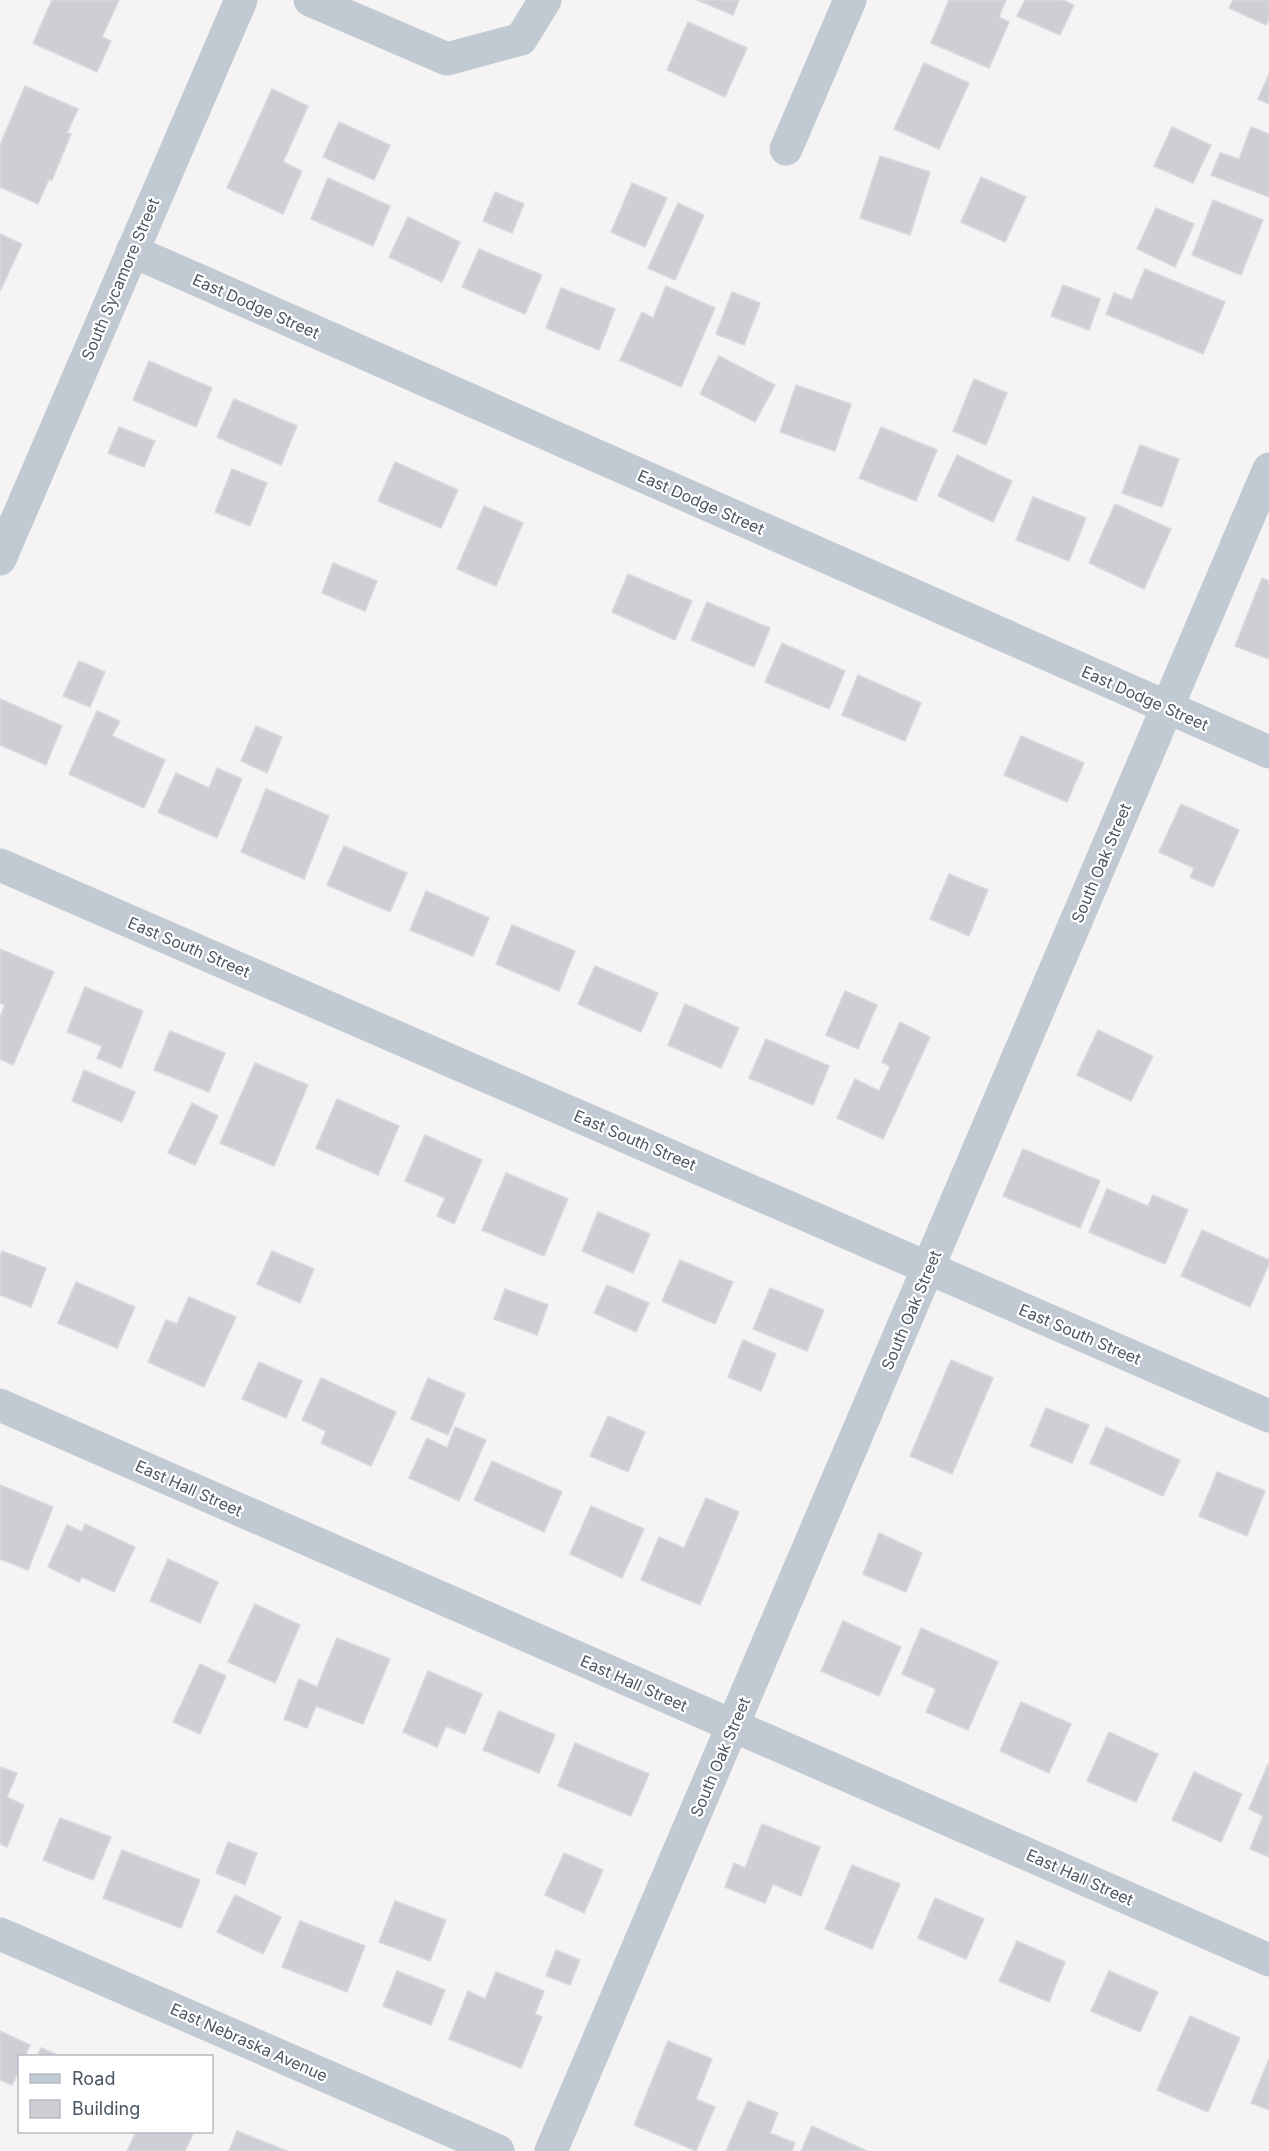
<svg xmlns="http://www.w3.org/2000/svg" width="1269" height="2151" font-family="Inter,sans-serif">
<rect width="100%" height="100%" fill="#f5f3f3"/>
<!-- building -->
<g fill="#cdcfd5" stroke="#d7d9de" stroke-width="1.5">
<path d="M52 0H119L102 37 111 41 97 72 33 43Z"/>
<path d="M697 0H739L733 15Z"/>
<path d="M949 0H1006L999 17 1009 22 989 68 931 43Z"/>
<path d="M1025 0H1063L1074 5 1060 35 1017 16Z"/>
<path d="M1233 0H1269V19L1266 25 1229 8Z"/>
<path d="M688 22 747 48 725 97 667 70Z"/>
<path d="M924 63 969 83 939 149 894 129Z"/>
<path d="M1269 74V104L1258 99Z"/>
<path d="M25 86 78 109 67 133 71 134 52 180 49 179 38 204 0 187V145Z"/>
<path d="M272 89 308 106 283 162 302 171 283 214 227 188Z"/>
<path d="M339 122 390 145 374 180 323 157Z"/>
<path d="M1172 127 1211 145 1193 183 1154 166Z"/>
<path d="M1251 127 1269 134V197L1211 175 1220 153 1239 159Z"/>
<path d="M880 156 930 172 910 235 860 218Z"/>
<path d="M981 177 1026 197 1005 242 961 222Z"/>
<path d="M328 178 390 206 373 246 311 219Z"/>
<path d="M632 183 667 198 645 247 611 232Z"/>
<path d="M495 192 524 204 512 233 483 221Z"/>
<path d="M1213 200 1263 220 1241 275 1192 255Z"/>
<path d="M678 203 704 215 675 280 648 268Z"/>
<path d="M1156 208 1194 224 1175 267 1137 249Z"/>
<path d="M408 217 460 242 442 282 389 257Z"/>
<path d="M0 234 22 244 0 291Z"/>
<path d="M479 249 542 275 525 314 462 287Z"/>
<path d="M1145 269 1225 302 1203 354 1106 314 1114 293 1132 300Z"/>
<path d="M1063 285 1100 299 1089 330 1051 316Z"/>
<path d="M666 286 715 308 681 387 620 360 642 312 653 318Z"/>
<path d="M561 288 615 309 599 350 546 328Z"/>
<path d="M732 292 760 303 744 345 716 334Z"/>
<path d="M719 356 775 385 755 422 700 394Z"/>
<path d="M149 361 212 388 196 427 133 400Z"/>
<path d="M974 379 1007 393 986 445 953 431Z"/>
<path d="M796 385 851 404 835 451 780 432Z"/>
<path d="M234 399 297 426 281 465 217 437Z"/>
<path d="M119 427 155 441 144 467 108 453Z"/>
<path d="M881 427 937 450 916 501 859 478Z"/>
<path d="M1140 445 1179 459 1162 507 1122 493Z"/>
<path d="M957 455 1012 481 993 522 938 496Z"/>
<path d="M395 462 458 490 441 528 378 501Z"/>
<path d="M232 469 267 483 250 526 215 512Z"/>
<path d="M1033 497 1086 518 1069 561 1016 540Z"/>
<path d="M1115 504 1171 529 1144 589 1089 563Z"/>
<path d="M484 506 523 523 496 586 457 569Z"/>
<path d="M333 563 377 581 365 611 322 593Z"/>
<path d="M628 574 692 601 675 640 612 612Z"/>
<path d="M1262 578 1269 581V659L1235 646Z"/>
<path d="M707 602 770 628 754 667 691 640Z"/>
<path d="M782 643 845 671 829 709 765 682Z"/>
<path d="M79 661 105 672 90 707 63 696Z"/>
<path d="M858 675 921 703 905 741 842 715Z"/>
<path d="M0 699 62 726 46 765 0 745Z"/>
<path d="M97 711 120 721 112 736 165 760 144 808 69 774Z"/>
<path d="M256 726 282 737 267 773 241 761Z"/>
<path d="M1021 736 1084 763 1067 802 1004 775Z"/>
<path d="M217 768 242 779 217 838 158 812 176 773 209 788Z"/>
<path d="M266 789 329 816 304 879 241 852Z"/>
<path d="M1181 804 1239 830 1213 887 1190 877 1194 868 1159 852Z"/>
<path d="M344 846 407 873 390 912 327 885Z"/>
<path d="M949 874 988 890 969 936 930 919Z"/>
<path d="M426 891 489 918 473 956 410 930Z"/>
<path d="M512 925 575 951 559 991 496 964Z"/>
<path d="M0 949 54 972 13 1065 0 1059V1017L5 1005 0 1003Z"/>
<path d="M595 966 658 993 641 1032 578 1004Z"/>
<path d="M85 987 143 1011 121 1068 97 1058 102 1046 67 1032Z"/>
<path d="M845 991 877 1005 858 1049 826 1035Z"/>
<path d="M685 1004 739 1028 721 1068 668 1045Z"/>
<path d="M900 1022 930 1037 883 1139 837 1118 855 1079 879 1091 890 1067 882 1062Z"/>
<path d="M1098 1030 1153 1056 1131 1101 1077 1075Z"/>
<path d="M170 1031 225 1053 209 1092 154 1070Z"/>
<path d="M766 1039 829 1066 813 1105 749 1078Z"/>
<path d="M255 1063 308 1085 274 1166 220 1143Z"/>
<path d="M84 1070 135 1092 122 1122 72 1101Z"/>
<path d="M337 1099 399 1126 378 1175 316 1148Z"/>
<path d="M192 1103 218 1116 195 1165 168 1153Z"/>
<path d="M425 1135 482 1160 454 1224 437 1216 445 1198 405 1181Z"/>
<path d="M1023 1149 1100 1181 1080 1228 1003 1196Z"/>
<path d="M506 1173 568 1199 544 1256 482 1230Z"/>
<path d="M1107 1189 1148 1206 1153 1195 1188 1210 1165 1264 1089 1232Z"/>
<path d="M598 1212 650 1234 633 1273 582 1251Z"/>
<path d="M1202 1230 1269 1260V1264L1250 1307 1181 1276Z"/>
<path d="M2 1251 46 1268 31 1307 0 1295V1256Z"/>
<path d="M272 1251 314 1269 300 1303 257 1284Z"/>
<path d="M680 1260 733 1282 715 1324 662 1301Z"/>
<path d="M76 1282 135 1307 117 1348 58 1323Z"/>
<path d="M607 1285 649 1303 636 1332 594 1313Z"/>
<path d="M770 1288 824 1310 807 1351 753 1329Z"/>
<path d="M505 1289 548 1305 537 1335 494 1319Z"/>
<path d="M189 1297 236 1317 204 1387 148 1362 166 1320 177 1324Z"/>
<path d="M743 1340 776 1354 761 1391 728 1377Z"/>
<path d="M951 1360 993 1378 952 1474 910 1456Z"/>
<path d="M259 1362 302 1381 286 1418 242 1399Z"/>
<path d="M321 1378 396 1412 371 1466 321 1443 326 1431 302 1420Z"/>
<path d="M428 1378 465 1394 448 1435 411 1419Z"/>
<path d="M1046 1408 1089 1425 1072 1463 1030 1446Z"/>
<path d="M608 1416 645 1432 628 1472 590 1456Z"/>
<path d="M455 1427 486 1440 459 1501 409 1478 427 1438 447 1448Z"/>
<path d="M1106 1427 1180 1460 1163 1496 1090 1463Z"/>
<path d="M492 1461 562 1492 544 1532 474 1500Z"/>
<path d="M1217 1472 1265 1491 1247 1536 1199 1516Z"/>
<path d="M0 1485 53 1507 28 1570 0 1559Z"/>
<path d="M706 1498 739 1512 700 1605 641 1580 659 1537 684 1548Z"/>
<path d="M591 1506 644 1529 622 1578 570 1554Z"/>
<path d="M85 1524 135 1547 114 1592 82 1577 79 1582 48 1567 67 1525 82 1532Z"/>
<path d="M879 1533 922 1553 906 1592 863 1574Z"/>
<path d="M168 1559 218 1582 200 1623 150 1601Z"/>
<path d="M255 1604 300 1625 275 1683 228 1662Z"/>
<path d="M843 1621 901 1647 879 1696 821 1671Z"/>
<path d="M921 1628 998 1662 968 1730 926 1712 936 1689 902 1674Z"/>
<path d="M337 1638 390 1659 363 1724 316 1706 307 1728 284 1719 299 1679 317 1687Z"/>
<path d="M200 1664 226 1676 200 1734 173 1722Z"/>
<path d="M428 1671 482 1694 465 1734 446 1726 437 1747 403 1732Z"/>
<path d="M1021 1702 1071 1724 1049 1773 1000 1751Z"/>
<path d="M499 1711 555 1735 539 1773 483 1750Z"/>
<path d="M1109 1732 1158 1754 1136 1802 1087 1781Z"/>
<path d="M575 1743 649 1774 631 1816 558 1786Z"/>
<path d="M1268 1764 1269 1765V1857L1250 1849 1263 1816 1249 1809Z"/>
<path d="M0 1767 17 1773 7 1797 24 1805 7 1847 0 1844Z"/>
<path d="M1194 1772 1242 1794 1221 1842 1172 1820Z"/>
<path d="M60 1818 111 1837 93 1880 43 1860Z"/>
<path d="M762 1824 820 1847 801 1896 773 1884 765 1903 725 1887 734 1863 745 1868Z"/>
<path d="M228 1842 257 1853 245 1885 216 1873Z"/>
<path d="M122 1850 200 1880 181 1928 103 1898Z"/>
<path d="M564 1853 603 1870 584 1913 545 1895Z"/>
<path d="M852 1865 900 1884 872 1949 825 1929Z"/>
<path d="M235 1895 281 1917 263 1954 217 1932Z"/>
<path d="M935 1898 984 1919 966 1959 918 1938Z"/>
<path d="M395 1901 446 1920 430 1961 379 1942Z"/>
<path d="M300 1921 365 1946 347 1992 282 1967Z"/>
<path d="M1017 1941 1065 1962 1049 2002 999 1981Z"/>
<path d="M556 1950 580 1960 570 1985 546 1976Z"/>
<path d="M397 1971 445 1990 431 2025 383 2006Z"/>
<path d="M1109 1971 1158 1992 1140 2032 1091 2011Z"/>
<path d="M496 1972 544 1991 535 2014 542 2017 521 2068 449 2039 468 1991 485 1999Z"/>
<path d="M1190 2016 1240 2038 1208 2112 1157 2090Z"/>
<path d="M0 2031 30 2045 25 2056H20V2068L12 2085 0 2080Z"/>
<path d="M668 2041 712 2059 696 2099 715 2107 696 2151 634 2125Z"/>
<path d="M41 2048 60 2056H37Z"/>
<path d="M1269 2059V2110L1251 2103Z"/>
<path d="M748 2101 778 2113 770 2133 795 2143 792 2151H726Z"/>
<path d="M812 2126 867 2151H801Z"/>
<path d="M237 2131 287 2151H229Z"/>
<path d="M136 2132H194L185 2151H127Z"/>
</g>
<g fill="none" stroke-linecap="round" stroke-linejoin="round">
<!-- minor -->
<g stroke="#c1cad2" stroke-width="33">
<path d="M310 0 447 59 521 39 545 0"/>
<path d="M786 149 850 0"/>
<path d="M132 251 1269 752"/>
<path d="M0 559 241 0"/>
<path d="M0 865 1269 1416"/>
<path d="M0 1405 1269 1960"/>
<path d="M0 1934 498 2151"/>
<path d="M551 2151 1269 469"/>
</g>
</g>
<g text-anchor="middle" stroke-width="4.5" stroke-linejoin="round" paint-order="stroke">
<!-- street labels -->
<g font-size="16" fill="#4a5661" stroke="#fff">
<text transform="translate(120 279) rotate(-67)" y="6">South Sycamore Street</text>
<text transform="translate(256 306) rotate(24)" y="6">East Dodge Street</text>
<text transform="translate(701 502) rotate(24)" y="6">East Dodge Street</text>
<text transform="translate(1145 698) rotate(24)" y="6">East Dodge Street</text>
<text transform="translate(1101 863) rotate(-67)" y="6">South Oak Street</text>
<text transform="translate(189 947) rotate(23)" y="6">East South Street</text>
<text transform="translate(635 1140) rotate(23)" y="6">East South Street</text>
<text transform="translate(911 1310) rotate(-67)" y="6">South Oak Street</text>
<text transform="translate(1080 1334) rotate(23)" y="6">East South Street</text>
<text transform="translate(189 1488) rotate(24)" y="6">East Hall Street</text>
<text transform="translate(634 1683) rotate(24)" y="6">East Hall Street</text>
<text transform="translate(720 1757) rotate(-67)" y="6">South Oak Street</text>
<text transform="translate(1080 1877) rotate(24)" y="6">East Hall Street</text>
<text transform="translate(249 2042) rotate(24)" y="6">East Nebraska Avenue</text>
</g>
</g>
<!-- legend -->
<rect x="18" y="2055" width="195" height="78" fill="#ffffff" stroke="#b7bbc0" stroke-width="1.5"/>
<rect x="30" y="2074" width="30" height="9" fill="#c1cad2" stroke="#b7bbc0" stroke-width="1.5"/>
<text x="72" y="2085" font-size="18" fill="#4a5661">Road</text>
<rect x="30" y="2100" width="30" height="18" fill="#cdcfd5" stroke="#b7bbc0" stroke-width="1.5"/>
<text x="72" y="2115" font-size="18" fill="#4a5661">Building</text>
</svg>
